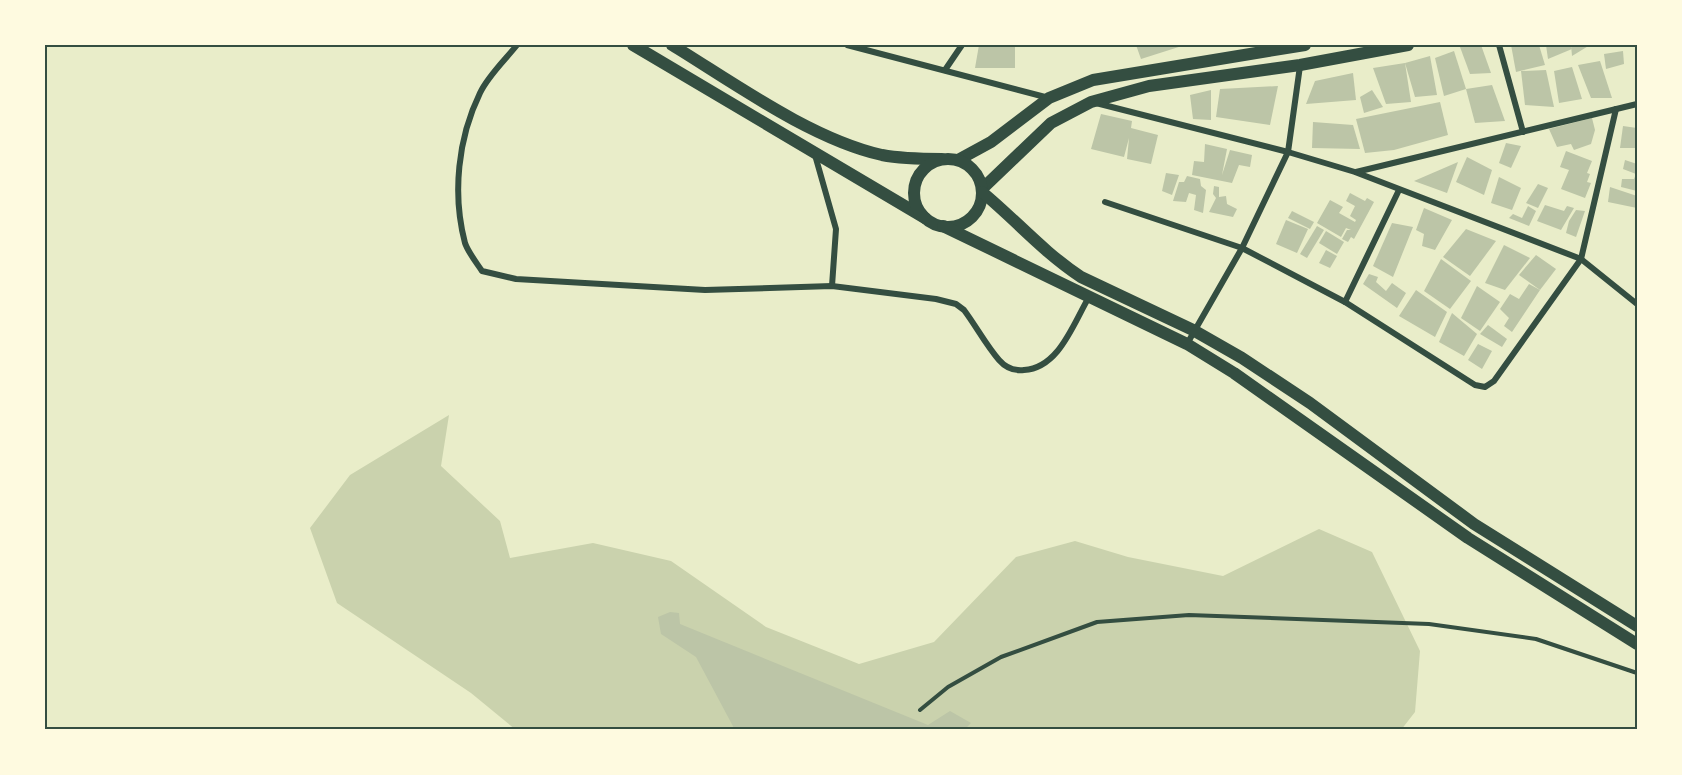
<svg xmlns="http://www.w3.org/2000/svg" width="1682" height="775" font-family="'PT Serif',serif">
<rect width="100%" height="100%" fill="#e9edc9"/>
<!-- green -->
<path fill="#cad2ad" d="M449 415 441 466 500 521 510 558 593 543 671 561 766 627 859 664 934 642 1016 557 1075 541 1128 557 1223 576 1319 529 1372 552 1420 651 1415 712 1401 730H516L471 693 337 603 310 528 350 475Z"/>
<!-- building -->
<g fill="#bcc5a7">
<path d="M979 45H1015V68H975Z"/>
<path d="M1136 45H1185L1141 59Z"/>
<path d="M1481 45 1491 73 1470 74 1460 47Z"/>
<path d="M1511 45H1539L1545 65 1516 72Z"/>
<path d="M1546 45H1570L1572 49 1548 59Z"/>
<path d="M1571 45H1590L1572 56Z"/>
<path d="M1454 51 1466 89 1444 96 1435 58Z"/>
<path d="M1623 51 1624 64 1606 69 1604 54Z"/>
<path d="M1430 56 1437 95 1415 97 1405 63 1411 102 1386 104 1373 68 1405 63Z"/>
<path d="M1600 61 1612 98H1591L1578 65Z"/>
<path d="M1572 67 1582 99 1559 103 1554 71Z"/>
<path d="M1546 70 1554 107 1525 105 1521 71Z"/>
<path d="M1353 73 1356 100 1306 104 1315 81Z"/>
<path d="M1492 85 1505 121 1475 123 1466 89Z"/>
<path d="M1278 86 1270 125 1216 117 1220 89Z"/>
<path d="M1211 90V120L1193 119 1190 95Z"/>
<path d="M1372 90 1383 107 1364 113 1360 97Z"/>
<path d="M1440 102 1448 135 1394 150 1365 153 1356 119Z"/>
<path d="M1101 114 1132 121 1131 128 1158 135 1151 164 1127 159 1129 138 1124 157 1091 149Z"/>
<path d="M1592 118 1595 130 1591 144 1574 150 1571 144 1557 147 1549 129Z"/>
<path d="M1313 122 1353 125 1360 149 1312 148Z"/>
<path d="M1623 126 1637 128V148H1620Z"/>
<path d="M1506 143 1521 146 1511 168 1499 163Z"/>
<path d="M1205 144 1227 149 1222 175 1230 150 1252 155 1250 167 1239 165 1232 183 1192 175 1194 161 1204 162Z"/>
<path d="M1566 151 1592 161 1587 173 1590 174 1587 182 1591 183 1585 198 1561 189 1569 170 1560 167Z"/>
<path d="M1467 157 1492 170 1484 195 1456 182Z"/>
<path d="M1625 160 1637 164V191L1621 187 1622 179H1634L1636 174 1623 169Z"/>
<path d="M1458 162 1447 193 1414 181Z"/>
<path d="M1166 173 1179 175 1172 195 1162 191Z"/>
<path d="M1187 176 1200 179 1201 186 1206 190 1203 213 1194 210 1196 195 1189 193 1186 202 1173 201 1179 182H1184Z"/>
<path d="M1499 177 1521 188 1512 210 1491 203Z"/>
<path d="M1538 184 1548 188 1538 208 1526 203Z"/>
<path d="M1214 186 1219 187V197L1226 196 1227 204 1237 209 1233 217 1209 212 1216 198 1213 194Z"/>
<path d="M1610 187 1637 196V208L1608 202Z"/>
<path d="M1350 193 1365 201 1367 198 1374 202 1354 239 1351 237 1348 242 1342 239 1347 230H1351L1346 228 1341 237 1317 223 1330 200 1343 207 1339 213 1355 222 1356 220 1350 216 1355 206 1346 201Z"/>
<path d="M1545 205 1564 211 1567 206 1574 208 1561 230 1537 221Z"/>
<path d="M1528 206 1536 211 1529 226 1509 218 1513 214 1522 218Z"/>
<path d="M1424 208 1452 220 1435 250 1422 246 1424 234 1416 230Z"/>
<path d="M1576 210 1585 211 1576 237 1566 233 1569 221Z"/>
<path d="M1292 211 1314 222 1310 229 1288 218Z"/>
<path d="M1286 220 1308 229 1297 253 1276 244Z"/>
<path d="M1392 223 1413 227 1393 277 1373 266Z"/>
<path d="M1317 226 1324 230 1307 258 1300 254Z"/>
<path d="M1466 229 1496 241 1470 276 1443 257Z"/>
<path d="M1326 231 1344 242 1337 254 1319 243Z"/>
<path d="M1504 245 1530 258 1505 290 1485 283Z"/>
<path d="M1326 250 1337 256 1330 268 1319 263Z"/>
<path d="M1536 255 1556 269 1540 290 1519 275Z"/>
<path d="M1441 259 1471 281 1450 309 1424 291Z"/>
<path d="M1369 274 1378 277 1376 282 1386 291 1392 283 1406 293 1397 308 1363 284Z"/>
<path d="M1529 284 1540 290 1512 332 1504 326 1509 318 1500 309 1510 294 1519 299Z"/>
<path d="M1477 286 1500 302 1480 331 1461 318Z"/>
<path d="M1416 290 1447 312 1435 337 1399 316Z"/>
<path d="M1452 313 1477 334 1464 356 1439 342Z"/>
<path d="M1488 325 1507 339 1502 347 1480 334Z"/>
<path d="M1478 344 1492 351 1482 369 1468 360Z"/>
<path d="M670 612 679 613 680 624 928 725 950 711 971 723 964 730H735L696 657 661 634 658 617Z"/>
</g>
<g fill="none" stroke-linecap="round" stroke-linejoin="round">
<!-- service -->
<path stroke="#344e41" stroke-width="4" d="M920 710 948 687 1001 657 1097 622 1189 615 1429 624 1536 639 1637 673"/>
<!-- minor -->
<g stroke="#344e41" stroke-width="6">
<path d="M517 45C505 60 488 76 480 93 458 138 452 194 465 243 468 252 476 262 482 271L516 279 705 290 832 286 936 299 956 304 964 310C976 326 986 345 999 360 1006 368 1015 371 1024 370 1059 368 1073 324 1089 297"/>
<path d="M847 45 1049 98"/>
<path d="M1499 45 1523 132"/>
<path d="M945 70 962 45"/>
<path d="M1096 103 1288 152 1355 172 1581 259 1637 304"/>
<path d="M815 155 836 229 832 286"/>
<path d="M1356 172 1637 104"/>
<path d="M1105 202 1242 248 1345 302 1475 385 1485 387 1494 381 1581 259 1616 109"/>
<path d="M1345 302 1399 190"/>
<path d="M1187 344 1242 248 1288 152 1300 66"/>
</g>
<!-- primary -->
<g stroke="#344e41" stroke-width="12">
<path d="M958 160 991 142 1049 98 1093 80 1305 45"/>
<path d="M982 189 1051 123 1091 102 1149 86 1300 65 1408 45"/>
</g>
<!-- trunk -->
<g stroke="#344e41" stroke-width="12">
<path d="M633 45 925 218"/>
<path d="M672 45C734 83 811 139 882 155 902 159 922 159 942 159"/>
<circle cx="948" cy="193" r="34"/>
<path d="M982 192C1017 221 1042 251 1081 277L1193 330 1242 358 1310 403 1474 524 1637 626"/>
<path d="M943 226 1187 344 1234 373 1468 538 1637 644"/>
</g>
</g>
<!-- border -->
<rect width="1682" height="775" fill="none" stroke="#fefae0" stroke-width="93"/>
<rect x="46" y="46" width="1590" height="682" fill="none" stroke="#344e41" stroke-width="2"/>
</svg>
